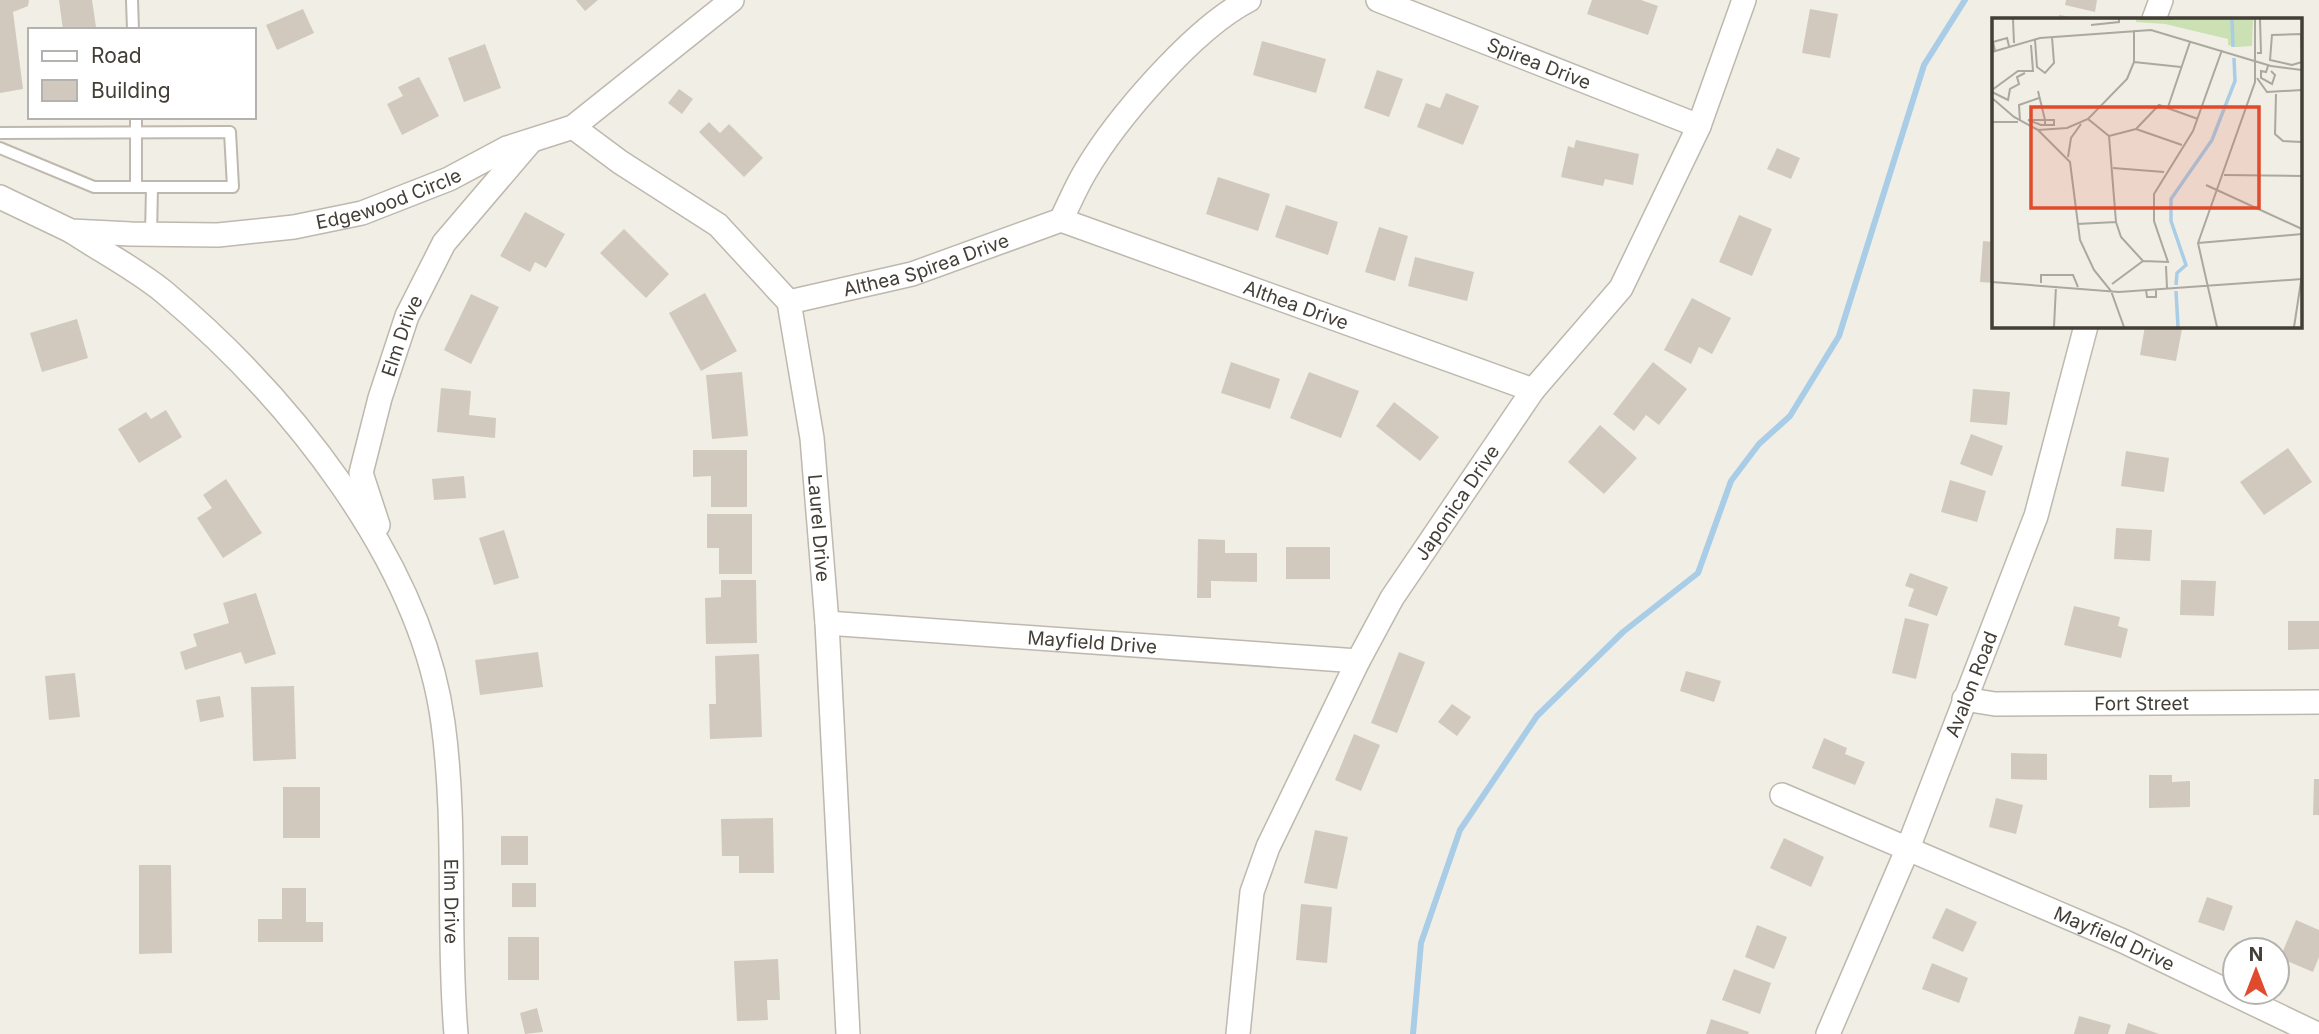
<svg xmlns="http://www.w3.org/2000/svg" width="2319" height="1034" font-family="Inter,sans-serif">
<rect width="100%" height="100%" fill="#f1eee6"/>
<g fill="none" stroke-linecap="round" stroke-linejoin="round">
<!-- stream -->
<path stroke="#a9cde7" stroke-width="6" d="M1413 1034 1421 943 1460 830 1537 716 1623 632 1698 573 1731 481 1759 444 1790 416 1839 336 1924 65 1965 0"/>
</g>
<!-- building -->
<g fill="#d1c9bd">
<path d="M0 0H29L28 6 13 12 23 89 0 93Z"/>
<path d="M59 0H92L96 27 63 30Z"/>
<path d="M576 0H598L585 11Z"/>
<path d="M1592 0H1641L1658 6 1648 35 1587 14Z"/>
<path d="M2066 0H2097L2095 12 2065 5Z"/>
<path d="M303 9 314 33 277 50 266 25Z"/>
<path d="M1810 9 1838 14 1830 58 1802 53Z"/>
<path d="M2059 15 2077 18 2076 19H2059Z"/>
<path d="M1262 41 1326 59 1316 93 1253 75Z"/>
<path d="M485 44 501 88 464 102 448 58Z"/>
<path d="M1377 70 1403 79 1389 117 1364 108Z"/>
<path d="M419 77 439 116 402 135 387 104 403 96 398 87Z"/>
<path d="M679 89 693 99 682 114 668 103Z"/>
<path d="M1446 93 1479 106 1463 145 1417 127 1426 103 1440 108Z"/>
<path d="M709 122 720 133 729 124 763 158 744 177 699 132Z"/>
<path d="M1576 140 1639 154 1633 185 1605 179 1603 186 1561 177 1568 146 1574 148Z"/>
<path d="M1777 148 1800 158 1791 179 1767 169Z"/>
<path d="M1218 177 1270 194 1258 231 1206 214Z"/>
<path d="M1286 205 1338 222 1328 255 1275 237Z"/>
<path d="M525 212 565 234 546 268 535 262 530 272 500 256Z"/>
<path d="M1739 215 1772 229 1752 276 1719 262Z"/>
<path d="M1379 227 1408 236 1395 281 1365 272Z"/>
<path d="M624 229 669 274 646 298 600 253Z"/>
<path d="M1983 241 1994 242V283L1980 282Z"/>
<path d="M1415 257 1474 272 1467 301 1408 286Z"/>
<path d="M705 293 737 351 701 371 669 313Z"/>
<path d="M471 294 499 307 471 364 444 350Z"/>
<path d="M1692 298 1731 318 1712 354 1699 347 1691 364 1664 350Z"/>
<path d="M77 319 88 358 42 372 30 333Z"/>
<path d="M2145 326 2182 329 2176 361 2140 355Z"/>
<path d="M1231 362 1280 379 1270 409 1221 393Z"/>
<path d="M1653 362 1687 389 1659 425 1646 415 1634 431 1613 414Z"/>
<path d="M742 372 748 436 712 439 706 375Z"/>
<path d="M1309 372 1359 391 1341 438 1290 418Z"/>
<path d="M441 388 471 391 469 415 496 418 495 438 437 432Z"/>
<path d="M1973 389 2010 392 2007 425 1970 422Z"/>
<path d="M1394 402 1439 437 1420 461 1376 426Z"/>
<path d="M166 410 182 437 139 463 118 429 146 412 151 419Z"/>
<path d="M1600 425 1637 458 1604 494 1568 462Z"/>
<path d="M1971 434 2003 446 1992 476 1960 464Z"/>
<path d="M2288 448 2312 482 2264 515 2240 482Z"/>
<path d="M693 450H747V507H711V476L693 477Z"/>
<path d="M2126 451 2169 458 2164 492 2121 486Z"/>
<path d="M464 476 466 498 434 500 432 479Z"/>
<path d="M226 479 262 533 223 558 197 518 212 508 203 495Z"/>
<path d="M1950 480 1986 491 1977 522 1941 512Z"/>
<path d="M707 514H752V574H719V548H707Z"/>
<path d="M2116 528 2152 530 2150 561 2114 559Z"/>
<path d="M504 530 519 578 494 585 479 538Z"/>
<path d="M1198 539 1225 540V553H1257V582L1211 581V598H1197Z"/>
<rect x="1286" y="547" width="44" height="32"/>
<path d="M1910 573 1948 587 1937 616 1908 606 1914 589 1905 586Z"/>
<path d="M721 580H756L757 643 706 644 705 598 721 597Z"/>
<path d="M2181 580 2216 581 2214 616 2180 615Z"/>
<path d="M256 593 276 654 245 664 241 652 185 670 180 652 197 646 193 634 229 623 223 603Z"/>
<path d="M2074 606 2120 617 2118 626 2128 629 2121 658 2064 645Z"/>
<path d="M1905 618 1929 624 1916 679 1892 673Z"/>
<path d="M2288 621H2319V649L2288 650Z"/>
<path d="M538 652 543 687 480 695 475 660Z"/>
<path d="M1399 652 1425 662 1397 733 1371 723Z"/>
<path d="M759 654 762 737 710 739 709 704H716L715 656Z"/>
<path d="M1686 671 1721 681 1714 702 1680 691Z"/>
<path d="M75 673 80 717 49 720 45 676Z"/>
<path d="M294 686 296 759 253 761 251 687Z"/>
<path d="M220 696 224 717 200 722 196 700Z"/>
<path d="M1452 704 1471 717 1457 736 1438 722Z"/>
<path d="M1354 734 1380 745 1361 791 1335 780Z"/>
<path d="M1824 738 1847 748 1845 754 1865 762 1855 785 1812 768Z"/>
<path d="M2011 753 2047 754V780L2011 779Z"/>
<path d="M2149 775H2172V782L2190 781V807L2149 808Z"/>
<path d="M2314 779H2319V815H2313Z"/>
<rect x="283" y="787" width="37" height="51"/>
<path d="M1996 798 2023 805 2016 834 1989 827Z"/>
<path d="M773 818 774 873H739V856H722L721 819Z"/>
<path d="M1315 830 1348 837 1337 889 1304 883Z"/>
<rect x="501" y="836" width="27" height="29"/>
<path d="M1784 838 1824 857 1811 887 1770 868Z"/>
<path d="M139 865H171L172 953 139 954Z"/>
<rect x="512" y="883" width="24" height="24"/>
<path d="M282 888H306V922H323V942H258V919H282Z"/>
<path d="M2207 897 2233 906 2224 931 2198 922Z"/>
<path d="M1301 904 1332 907 1327 963 1296 960Z"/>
<path d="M1946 908 1977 922 1963 952 1932 938Z"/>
<path d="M2296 920 2319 930V957L2313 972 2280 958Z"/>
<path d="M1757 925 1787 937 1774 969 1745 957Z"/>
<rect x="508" y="937" width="31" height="43"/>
<path d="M778 959 780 1000H767L768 1020 737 1021 734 961Z"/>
<path d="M1932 963 1968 978 1959 1003 1922 989Z"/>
<path d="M1734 969 1771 983 1760 1014 1722 1000Z"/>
<path d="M537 1008 543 1032 525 1034 520 1013Z"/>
<path d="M2079 1016 2111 1025 2108 1034H2074Z"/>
<path d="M1711 1019 1749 1032 1748 1034H1706Z"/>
<path d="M2128 1023 2159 1034H2125Z"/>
</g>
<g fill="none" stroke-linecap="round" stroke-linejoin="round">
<defs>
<g id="lane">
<path d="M132 0 133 30"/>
<path d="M136 117V187"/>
<path d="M0 133 230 132 233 187H94L0 148"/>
<path d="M151 235 152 187"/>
</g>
<g id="street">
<path id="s1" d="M1378 0 1699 126"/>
<path d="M2154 19 2161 0"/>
<path id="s2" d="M573 127 620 162 718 225 789 302 812 438 827 623 848 1034"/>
<path id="s3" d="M0 197 71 231 131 234 218 235 294 227 362 213 449 179 507 148 573 127 732 0"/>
<path id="s4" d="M1061 220 1533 390"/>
<path d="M1061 220C1069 204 1076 187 1085 172 1116 119 1194 28 1249 0"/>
<path id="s5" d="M71 231C101 251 136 269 164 292 287 395 421 559 443 723 457 826 447 931 456 1034"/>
<path id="s6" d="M789 302 912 274 1061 220"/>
<path id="s7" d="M378 525 361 473 380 398 407 316 444 243 531 141"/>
<path id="s8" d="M827 623 1358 661"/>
<path id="s9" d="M1964 699 1995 704 2319 702"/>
<path id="s10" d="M1782 795 2123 941 2317 1034"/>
<path id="s11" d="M1238 1034 1252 892 1268 847 1358 661 1392 598 1533 390 1621 288 1699 126 1744 0"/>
<path id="s12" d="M1828 1034 1908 848 2036 516 2086 326"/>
</g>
</defs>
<!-- lane casing -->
<use href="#lane" stroke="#beb8ad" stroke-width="14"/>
<!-- street casing -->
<use href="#street" stroke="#beb8ad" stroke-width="26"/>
<!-- lane -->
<use href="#lane" stroke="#fff" stroke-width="10"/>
<!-- street -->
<use href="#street" stroke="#fff" stroke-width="23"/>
</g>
<g text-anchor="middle" stroke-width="5" stroke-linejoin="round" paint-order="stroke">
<!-- street labels -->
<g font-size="19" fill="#433e36" stroke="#fff">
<text dy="7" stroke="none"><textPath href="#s1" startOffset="173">Spirea Drive</textPath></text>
<text dy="7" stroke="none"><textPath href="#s3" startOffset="401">Edgewood Circle</textPath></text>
<text dy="7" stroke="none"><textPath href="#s6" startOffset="142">Althea Spirea Drive</textPath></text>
<text dy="7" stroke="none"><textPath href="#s4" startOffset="250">Althea Drive</textPath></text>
<text dy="7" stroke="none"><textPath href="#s7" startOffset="198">Elm Drive</textPath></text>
<text dy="7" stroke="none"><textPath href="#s11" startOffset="584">Japonica Drive</textPath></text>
<text dy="7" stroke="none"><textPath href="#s2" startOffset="508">Laurel Drive</textPath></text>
<text dy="7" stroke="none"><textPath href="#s8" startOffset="266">Mayfield Drive</textPath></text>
<text dy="7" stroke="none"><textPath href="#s12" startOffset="378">Avalon Road</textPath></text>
<text dy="7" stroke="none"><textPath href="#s9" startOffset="178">Fort Street</textPath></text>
<text dy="7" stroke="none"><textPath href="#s5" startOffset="814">Elm Drive</textPath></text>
<text dy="7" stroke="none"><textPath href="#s10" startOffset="362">Mayfield Drive</textPath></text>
</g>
</g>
<!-- overview -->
<g transform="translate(1992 18)">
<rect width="310" height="310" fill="#f1eee6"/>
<path d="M144 1H261L260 28 245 29 236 27V21L173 6 144 4Z" fill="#cbe0b3"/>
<path fill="none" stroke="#a9cde7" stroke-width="3.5" d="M240 1 241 29M184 267 185 255 194 247 179 203V181L220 122 243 63 242 40M184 273 186 309"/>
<path fill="none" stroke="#aba8a0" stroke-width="2" d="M21 1 22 25M148 1H181M99 7 127 4V1M309 16 310 38M310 16 280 17 278 42 300 47 310 44M43 22 45 49 53 55 62 45 60 19M3 33 1 24 15 20 17 28M0 34 48 20 159 12 279 48 310 52M265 35H269L268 1M142 44 189 49M276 48 274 54 269 53V60L280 66 283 57 279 53M265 60 275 74 310 72M0 72 26 53H41L39 27M46 73 53 102H62V107H49L36 102H53V107M0 74 16 82 18 71 27 66 25 59 33 55M284 76 283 116 291 123 310 124M0 80 22 99 46 112 75 110 96 101 135 61 142 44V12M176 89 198 24M96 101 117 118 124 204 129 219 151 243M28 103 27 87 47 80M0 104H26M144 111 167 87 206 101M144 111 190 127M46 112 78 144 88 222 102 252 119 273 132 309M117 118 144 111M76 139 79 120 89 106M121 150 172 154M232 157 310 158M214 167 310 211M85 206 124 204M206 225 310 216M174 248 175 270M0 264 127 274 310 261M49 265V257H81L86 269M120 266 151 243 176 244 162 203V176L201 113 230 32M154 272 155 279H164V272M62 309 64 268M225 309 206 225 263 64V1M302 309 310 257"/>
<path fill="#e04b2e" fill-opacity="0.15" stroke="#e04b2e" stroke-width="3.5" d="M39 89H267V190H39Z"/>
<rect width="310" height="310" fill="none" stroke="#433e36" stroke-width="3.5"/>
</g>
<!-- legend -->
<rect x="28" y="28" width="228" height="91" fill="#ffffff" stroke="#b4b2af" stroke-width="2"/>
<rect x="42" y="51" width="35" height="10" fill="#ffffff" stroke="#b4b2af" stroke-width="2"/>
<text x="91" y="63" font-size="21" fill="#433e36">Road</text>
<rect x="42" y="80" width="35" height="21" fill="#d1c9bd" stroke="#b4b2af" stroke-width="2"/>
<text x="91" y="98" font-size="21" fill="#433e36">Building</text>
<!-- north arrow -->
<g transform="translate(2256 971)"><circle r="33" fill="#ffffff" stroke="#b4b2af" stroke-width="2"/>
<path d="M0-5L12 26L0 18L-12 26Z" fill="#e04b2e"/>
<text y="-10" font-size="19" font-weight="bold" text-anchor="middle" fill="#433e36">N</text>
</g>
</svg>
